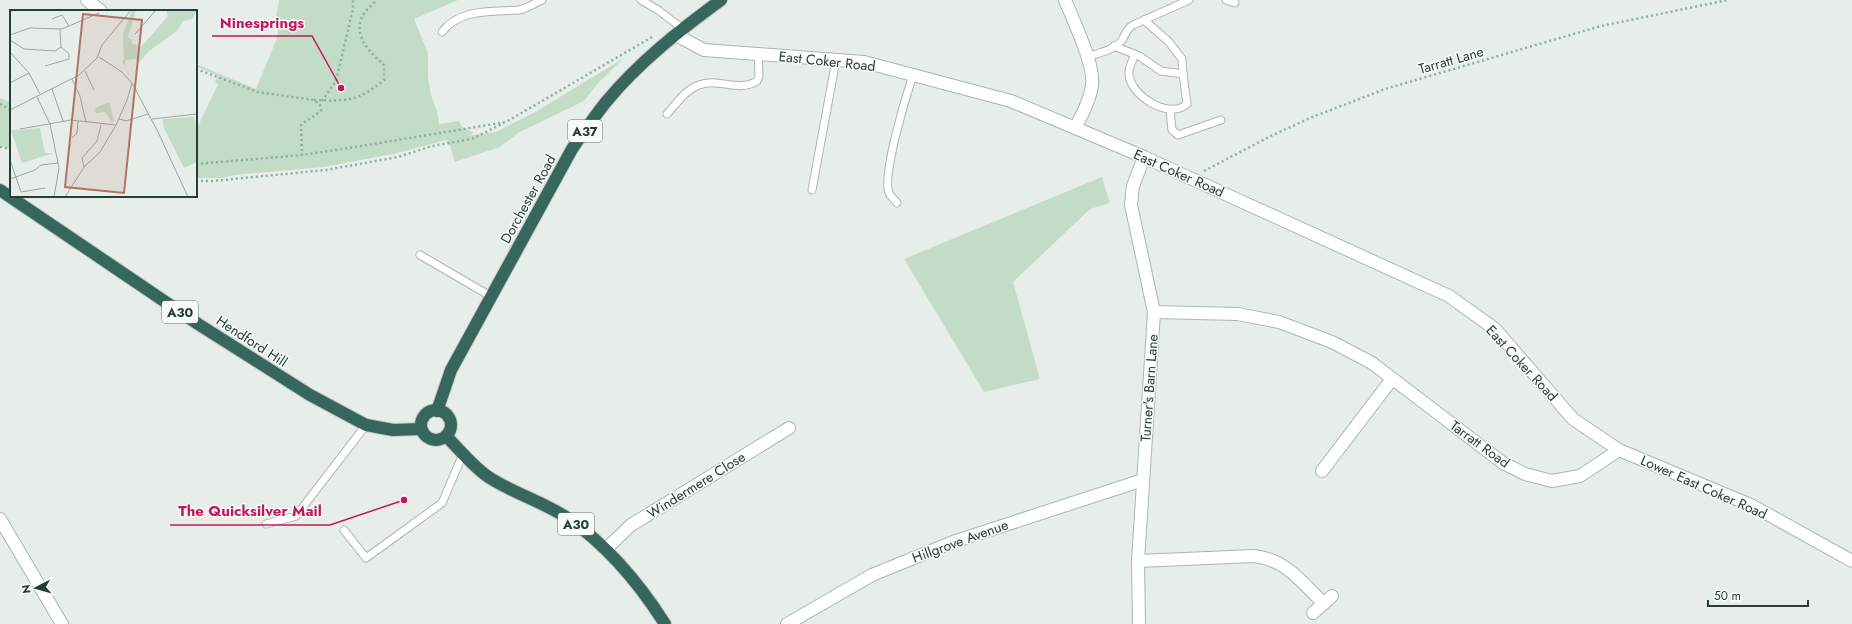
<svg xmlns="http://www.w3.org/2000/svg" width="1852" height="624" font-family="Jost,sans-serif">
<rect width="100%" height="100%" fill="#e7eeea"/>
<!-- green -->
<g fill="#c3dcc8">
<path d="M279 0H458L414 19 428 53V77L431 95 437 111 439 124 459 121 462 127 474 133 467 136 496 132 537 111 624 58 598 83 584 101 518 133 500 147 455 162 450 146 446 140 398 153 324 167 235 175 221 178H196V125L199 124 218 84 215 82 218 76 196 66V64L256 89 277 38 279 22 276 18Z"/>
<path d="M0 98 11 102V149L0 146Z"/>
<path d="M1102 177 1110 203 1090 209 1013 282 1040 379 984 392 904 259Z"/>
</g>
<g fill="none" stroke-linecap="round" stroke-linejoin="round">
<defs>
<g id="lane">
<path d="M641 0 658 10 683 29"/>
<path d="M1226 0 1235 3"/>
<path d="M442 32C460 8 493 12 519 10 526 9 535 3 542 0"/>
<path d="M1114 46 1139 56 1161 71 1183 74 1182 59 1169 42 1144 20"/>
<path d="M1135 54C1133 60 1129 66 1129 72 1127 93 1168 121 1187 104L1183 74"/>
<path d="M1087 57C1098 53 1115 50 1122 40 1126 34 1126 29 1133 25L1189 0"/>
<path d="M1170 110 1172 130 1178 135 1221 120"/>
<path d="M667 114C676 104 685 90 699 85 718 77 738 93 757 81L759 76 758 54"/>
<path d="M812 190 836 60"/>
<path d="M897 203C895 200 891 197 889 193 882 175 906 96 913 75"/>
<path d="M420 255 492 297"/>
<path d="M266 524 296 516 366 425"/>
<path d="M344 530 366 558 442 503 463 454"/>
</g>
<g id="street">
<path d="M87 0 101 11"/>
<path d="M1065 0C1073 20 1095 65 1092 85 1090 100 1082 115 1075 128"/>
<path d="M676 35 704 50 864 62 1011 101 1144 157 1449 296 1495 329 1573 419 1619 450 1753 506 1852 561"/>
<path d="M1154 312 1238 314 1279 322 1332 342 1372 363 1503 463 1525 474 1552 481 1580 476 1619 450"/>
<path d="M1322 471 1392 379"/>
<path d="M0 519 62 624"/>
<path d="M606 549 631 525 641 519 789 428"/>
<path d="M1138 561 1254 556C1285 559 1302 582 1323 603"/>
<path d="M1313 613 1332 596"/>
<path d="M787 624 872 575 953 542 1143 480"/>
<path d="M1139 624 1138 561 1154 312 1131 205 1133 186 1144 157"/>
</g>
<g id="highway">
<path d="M0 190 198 324 310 395 366 425 393 430 421 429"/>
<circle cx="436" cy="425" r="15"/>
<path d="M437 411 451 370 572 149C583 133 594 117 606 102 639 62 680 30 721 0"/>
<path d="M446 436C459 449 475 469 490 478 515 494 544 502 569 519 609 547 639 583 665 624"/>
</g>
</defs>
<!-- lane casing -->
<use href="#lane" stroke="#aab6b0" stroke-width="9"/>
<!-- street casing -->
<use href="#street" stroke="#aab6b0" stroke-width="14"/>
<!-- highway casing -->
<use href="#highway" stroke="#c3c9c7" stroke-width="14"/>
<!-- path -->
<g stroke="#8baea0" stroke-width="2.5" stroke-dasharray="2 3" stroke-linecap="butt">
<path d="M196 69 258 92 313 100 320 104 321 110C315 117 307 119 301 125L302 155"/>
<path d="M314 100C346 101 358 102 384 80V65C371 53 353 37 362 17 365 11 372 5 376 0"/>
<path d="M322 101 336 81 353 9V0"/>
<path d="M0 104 11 110"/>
<path d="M0 147 11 149"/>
<path d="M196 164 302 155 349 148 506 122 652 37"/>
<path d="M1204 171 1271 136 1310 118 1385 89 1601 26 1728 0"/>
<path d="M196 181H212L326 170 398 157 432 146 472 139 504 123"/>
</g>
<!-- lane -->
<use href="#lane" stroke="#fff" stroke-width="7"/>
<!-- street -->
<use href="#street" stroke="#fff" stroke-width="12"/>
<!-- highway -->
<use href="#highway" stroke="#36675a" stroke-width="12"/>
</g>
<g text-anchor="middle" stroke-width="3" stroke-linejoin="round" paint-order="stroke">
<!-- shield labels -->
<g fill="#f7faf9" stroke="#657670" stroke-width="1">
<rect x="568" y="120" width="34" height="22" rx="3"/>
<rect x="162" y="301" width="36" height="22" rx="3"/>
<rect x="558" y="513" width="36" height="22" rx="3"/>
</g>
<g font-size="13" font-weight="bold" fill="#273e36">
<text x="585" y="136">A37</text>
<text x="180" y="317">A30</text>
<text x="576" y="529">A30</text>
</g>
<!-- street labels -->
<g font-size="14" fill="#273e36" stroke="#f7faf9">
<text transform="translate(1451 60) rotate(-16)" y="5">Tarratt Lane</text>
<text transform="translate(827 61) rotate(6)" y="5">East Coker Road</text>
<text transform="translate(1179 173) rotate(24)" y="5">East Coker Road</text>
<text transform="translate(528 199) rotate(-61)" y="5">Dorchester Road</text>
<text transform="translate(252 341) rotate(33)" y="5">Hendford Hill</text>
<text transform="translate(1522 363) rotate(47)" y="5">East Coker Road</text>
<text transform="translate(1149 388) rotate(-86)" y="5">Turner's Barn Lane</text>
<text transform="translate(1480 444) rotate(36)" y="5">Tarratt Road</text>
<text transform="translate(696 485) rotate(-32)" y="5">Windermere Close</text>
<text transform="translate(1704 487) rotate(24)" y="5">Lower East Coker Road</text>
<text transform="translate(960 541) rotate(-20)" y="5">Hillgrove Avenue</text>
</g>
</g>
<!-- overview -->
<g transform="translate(10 10)">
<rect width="187" height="187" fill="#e7eeea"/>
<path d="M122 0H126L118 27 122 30 125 25 121 33 131 37 158 6 156 0H187L182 9 173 11 167 21 139 41 128 54 126 49 116 50 115 55 120 68 112 51 114 50 113 24ZM99 92 104 111 102 112 95 102 86 103 85 98ZM184 107 187 120V152L174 158 153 116V109ZM30 118 35 143H44L12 153 1 120Z" fill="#c3dcc8"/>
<path fill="none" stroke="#9aa8a2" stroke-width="1" d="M0 1 12 0M42 9 52 5 59 16M125 24 146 0M0 25 20 18 52 19 89 3M0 30 14 39 45 41 51 37 50 19M0 42 19 63 30 84M89 47 112 62 122 73 148 122 178 187M87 48 92 35 121 0M35 56 59 49V44L51 37M75 61 84 80M62 69 70 86 76 112M0 73 19 63M42 79 53 111M27 87 40 114 49 158 44 187M0 100 69 65 87 48M109 109 116 111 138 104M142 109 187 104M10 119 61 110 106 115M62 128 67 123 68 111M0 150 11 182 35 178M74 157 72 148 87 131 91 115M0 169 25 160 31 155 48 153M55 187 74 157 90 142 106 115 117 90 122 73"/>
<path fill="#b37262" fill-opacity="0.15" stroke="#b37262" stroke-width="2" d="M73 4 132 10 114 183 55 177Z"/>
<rect width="187" height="187" fill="none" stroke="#273e36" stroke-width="2"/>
</g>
<!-- callouts -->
<path fill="none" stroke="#c2185b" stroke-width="1.5" d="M341 88L312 36H212M404 500L330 525H170"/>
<g fill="#c2185b" stroke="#f7faf9" stroke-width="1.5">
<circle cx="341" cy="88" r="4"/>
<circle cx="404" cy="500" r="4"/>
</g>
<g font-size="15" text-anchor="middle" font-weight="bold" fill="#c2185b" stroke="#f7faf9" stroke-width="3" stroke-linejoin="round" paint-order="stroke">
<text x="262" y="28">Ninesprings</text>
<text x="250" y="516">The Quicksilver Mail</text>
</g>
<!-- north arrow -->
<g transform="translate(36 588) rotate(264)" stroke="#f7faf9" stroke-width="3" paint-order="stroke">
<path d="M0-3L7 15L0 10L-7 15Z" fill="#273e36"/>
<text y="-6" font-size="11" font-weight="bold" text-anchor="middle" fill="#273e36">N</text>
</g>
<!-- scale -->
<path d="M1708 600v6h100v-6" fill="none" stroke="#273e36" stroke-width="2"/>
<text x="1714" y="600" font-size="12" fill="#273e36" stroke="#f7faf9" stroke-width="3" paint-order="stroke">50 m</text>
</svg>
